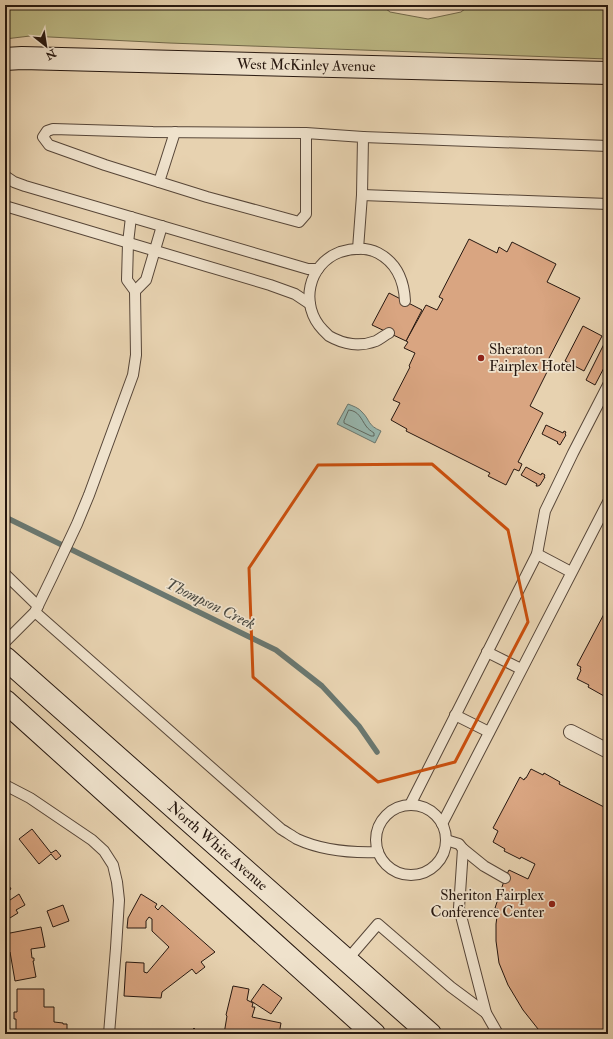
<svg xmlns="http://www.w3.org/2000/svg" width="613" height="1039" font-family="'IM FELL Double Pica',serif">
<rect width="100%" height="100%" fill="#e7d2b0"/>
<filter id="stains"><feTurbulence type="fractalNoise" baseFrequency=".005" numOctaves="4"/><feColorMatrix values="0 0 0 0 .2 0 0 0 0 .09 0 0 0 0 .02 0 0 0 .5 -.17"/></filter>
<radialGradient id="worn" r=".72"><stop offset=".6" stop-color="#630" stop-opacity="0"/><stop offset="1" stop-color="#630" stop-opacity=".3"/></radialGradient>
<!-- green -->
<path fill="#bdba86" stroke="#72694b" d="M5 5H381L390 12 428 19 461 12 470 5H608V59L169 43 30 36 5 39Z"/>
<!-- water -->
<path fill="#97b7af" stroke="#6a776f" d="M348 404C353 406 359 408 362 412 371 421 367 425 381 431L375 443 337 424Z"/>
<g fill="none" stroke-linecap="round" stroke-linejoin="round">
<!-- shore -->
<path stroke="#5f6860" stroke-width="1" d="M349 410C359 411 361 419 366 426 368 429 371 431 374 433V436H371L344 423V421Z"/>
<!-- stream -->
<path stroke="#6a776f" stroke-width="5.5" d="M5 517 276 650 322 686 359 726 377 752"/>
</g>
<!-- building -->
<g fill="#d9a581" stroke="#271810">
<path d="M469 239 497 253 499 247 507 252 512 242 556 264 547 282 580 298 547 362 551 364 530 406 543 413 518 462 522 464 519 471 514 469 506 485 488 476 490 473 406 431 407 429 391 420 400 403 393 400 410 367 409 366 415 353 404 348 408 342 406 341 426 305 437 310 443 299 439 297Z"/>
<path d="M389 293 422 310 406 341 372 325Z"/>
<path d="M583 326 602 336 584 371 565 361Z"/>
<path d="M607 338 608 360 595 385 586 380Z"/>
<path d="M546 425 563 433 564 431 566 432 565 434 566 435 560 445 557 443 558 442 542 434Z"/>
<path d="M526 467 541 475 542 473 545 475 544 477H545L540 485 538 486H536L537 484 521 475Z"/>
<path d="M604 614 608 616V695L605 693 604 696 588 687 589 685 577 679 581 670 580 669 581 667 577 665Z"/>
<path d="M531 769 543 775 544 773 560 782 559 784 608 809V1034H542L523 1010 508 985 499 963 496 941V924L498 909 495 908 505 878 509 870 528 879 535 864 521 857 520 859 504 851 505 849 493 842 498 831 493 828 520 777 524 780 525 778H526Z"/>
<path d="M32 829 51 853 56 850 61 856 56 860 51 854 39 864 19 839Z"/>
<path d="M5 879 11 889 5 893 10 900 19 894 25 905 16 910 18 913 5 921Z"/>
<path d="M141 894 157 904 155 907 158 910 162 905 215 952 201 962 205 967 196 974 192 969 162 992 161 998 124 996 126 962 144 963V972L147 973 169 947 152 931V919L149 917 146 921V928H127L128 918Z"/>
<path d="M63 905 69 921 53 927 47 911Z"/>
<path d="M41 927 45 947 31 949 32 958H34V961H33L36 977 15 981 10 952 8 953 5 934Z"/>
<path d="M263 984 282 998 271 1014 251 1001Z"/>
<path d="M233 986 249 989 247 1000 253 1003 252 1007H255L252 1017 281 1023 279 1034H224L227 1016 226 1015Z"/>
<path d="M17 989H44V1007H54V1022L63 1023V1024H67V1034H16V1019H14V1012H17Z"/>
<path d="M194 1028 200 1034H188Z"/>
<path d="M146 1030 150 1034H142Z"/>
</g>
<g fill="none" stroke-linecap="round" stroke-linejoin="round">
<defs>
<g id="service">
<path d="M306 133 153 132 53 129 47 131 43 137 49 145 105 165 159 182 207 197 299 222 306 214V133L363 137 362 195"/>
<path d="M363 137 608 146"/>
<path d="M5 176 14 182 25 186 308 269H318"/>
<path d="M159 182 175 132"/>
<path d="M5 206 270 285 295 294 310 304"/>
<path d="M358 249 362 195 608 204"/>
<path d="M135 291 146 280 162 226"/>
<path d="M389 333C385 335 380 339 376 341 368 344 360 345 352 344 344 343 336 340 329 336 327 334 325 332 323 330 299 305 308 264 340 252 352 248 367 247 378 253 397 263 404 281 405 301"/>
<path d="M537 554 571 572"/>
<path d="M5 574 38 606"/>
<path d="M35 612 281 829C286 832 292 836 297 839 323 851 350 853 378 852"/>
<path d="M5 642 35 612 52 577 77 524 89 495 133 375 136 355 135 291 127 280 128 243 131 217"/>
<path d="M487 652 521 669"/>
<path d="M455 715 489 732"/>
<path d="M5 785 30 798 92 840 104 851 113 865 117 882 119 900 116 948 109 1034"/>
<path d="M410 805 537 554 545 511 573 453 608 385"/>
<circle cx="411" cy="840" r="35"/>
<path d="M442 824 608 502"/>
<path d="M446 840 459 844 463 849 484 866 505 878"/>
<path d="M463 849 459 908 486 1013 498 1034"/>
<path d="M347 960 378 924 451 987 486 1013"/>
</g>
<path id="pedestrian" d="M571 732 608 751"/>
<g id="secondary">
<path d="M5 59 22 58 608 73"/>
<path d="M5 658 430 1034"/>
<path d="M5 701 374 1034"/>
</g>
</defs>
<!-- service casing -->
<use href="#service" stroke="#574638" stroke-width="12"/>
<!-- pedestrian casing -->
<use href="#pedestrian" stroke="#574638" stroke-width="16"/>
<!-- secondary casing -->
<use href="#secondary" stroke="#271810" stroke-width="24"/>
<!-- service -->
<use href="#service" stroke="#efe2cc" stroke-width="10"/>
<!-- pedestrian -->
<use href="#pedestrian" stroke="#efe2cc" stroke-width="14"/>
<!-- secondary -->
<use href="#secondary" stroke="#efe2cc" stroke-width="22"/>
</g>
<!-- marked area -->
<path fill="none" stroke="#cb4f0d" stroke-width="3" stroke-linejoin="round" d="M432 464 508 530 528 622 455 762 378 782 253 677 249 568 318 465Z"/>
<!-- markers -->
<g fill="#8f2418" stroke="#efe2cc" stroke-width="1.5">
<circle cx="481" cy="358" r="4"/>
<circle cx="552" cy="904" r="4"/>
</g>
<g text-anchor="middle" stroke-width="3.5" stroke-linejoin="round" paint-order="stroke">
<!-- street labels -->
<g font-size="15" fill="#271810" stroke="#efe2cc">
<text transform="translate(306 65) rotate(1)" y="5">West McKinley Avenue</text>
<text transform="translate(218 846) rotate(41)" y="5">North White Avenue</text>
</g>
<!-- poi labels -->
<g font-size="15" fill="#271810" stroke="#efe2cc" text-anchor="start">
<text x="489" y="354">Sheraton<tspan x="489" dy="17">Fairplex Hotel</tspan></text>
<text x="544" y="900" text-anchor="end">Sheriton Fairplex<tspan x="544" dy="17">Conference Center</tspan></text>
</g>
<!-- water labels -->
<g font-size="16" font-style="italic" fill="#494840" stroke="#efe2cc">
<text transform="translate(211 603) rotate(26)" y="6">Thompson Creek</text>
</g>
</g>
<!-- margin -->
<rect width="613" height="1039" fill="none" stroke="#e7d2b0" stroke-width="20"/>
<rect x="6" y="6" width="601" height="1027" fill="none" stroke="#271810" stroke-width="2"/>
<rect x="10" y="10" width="593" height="1019" fill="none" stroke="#271810"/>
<!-- north arrow -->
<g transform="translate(46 46) rotate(150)" stroke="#efe2cc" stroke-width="3" paint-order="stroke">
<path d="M0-3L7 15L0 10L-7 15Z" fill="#271810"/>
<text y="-6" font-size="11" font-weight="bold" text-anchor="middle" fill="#271810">N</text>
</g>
<rect width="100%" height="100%" filter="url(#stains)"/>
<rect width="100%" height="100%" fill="url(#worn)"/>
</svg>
